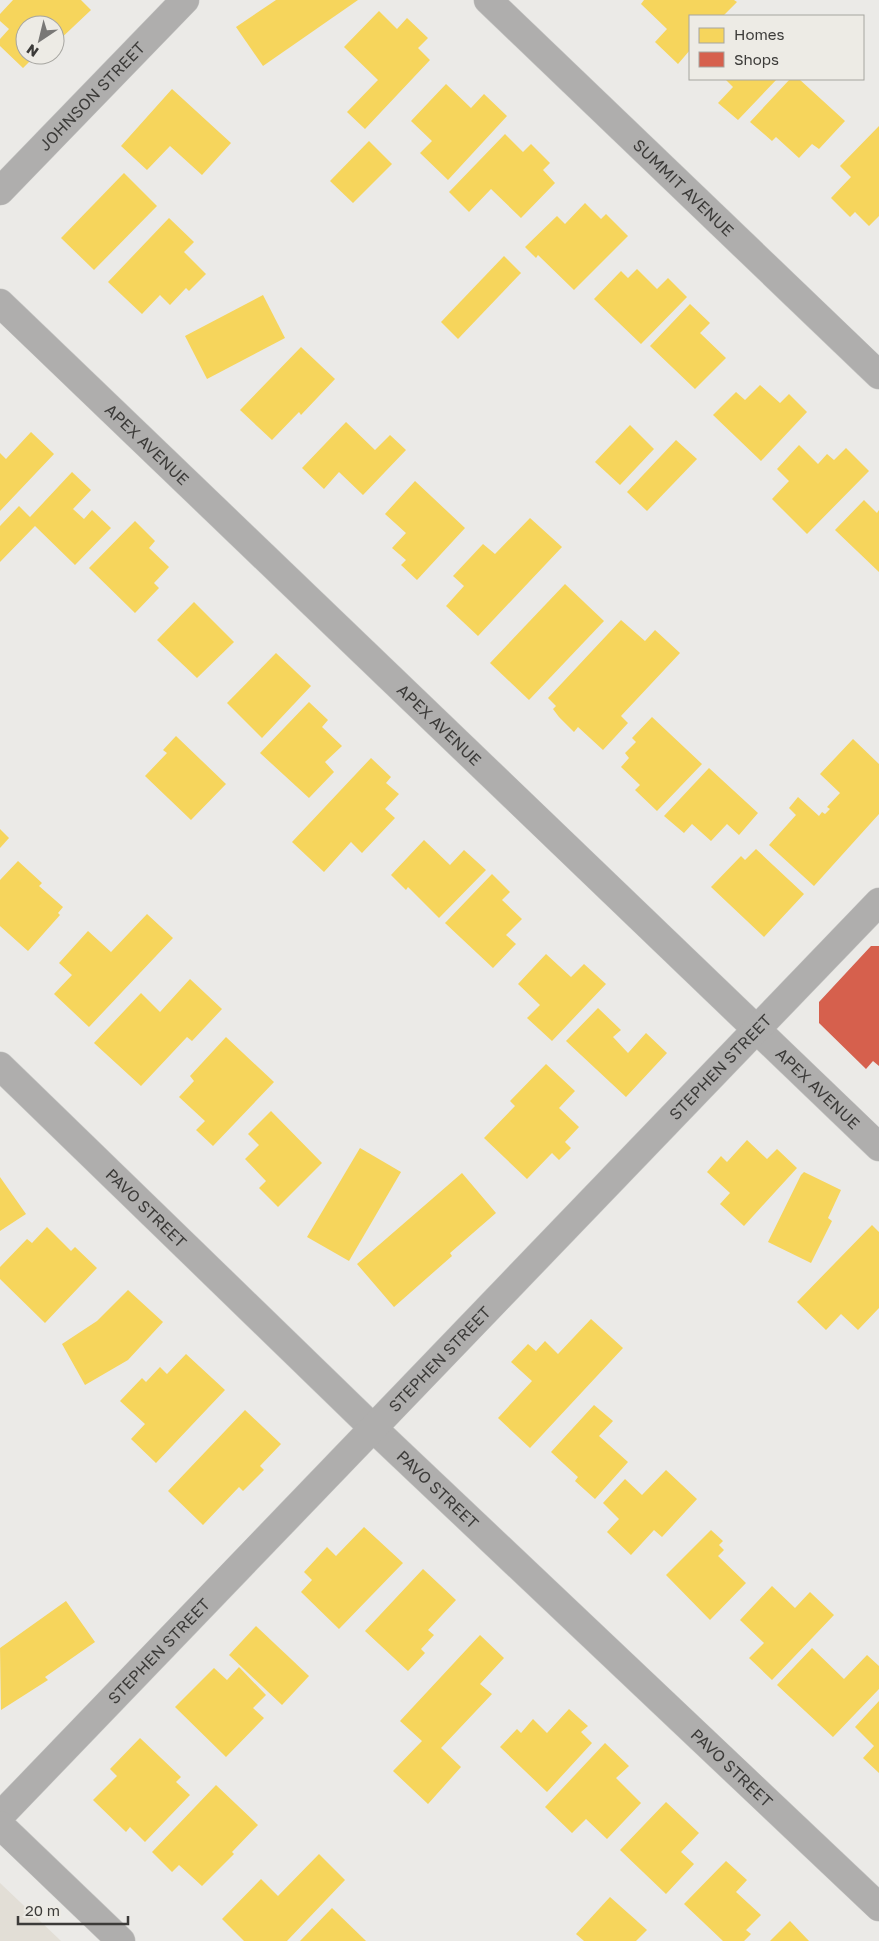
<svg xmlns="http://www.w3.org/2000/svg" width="879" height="1941" font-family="'Golos Text',sans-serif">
<rect width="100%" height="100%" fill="#ebeae7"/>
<!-- built -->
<path fill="#e2ded6" d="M0 1883 61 1941H0Z"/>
<!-- homes -->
<g fill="#f6d55c">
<path d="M13 0H81L91 10 55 44V25H25V55H36L23 68 0 46V39L9 29 0 21V14Z"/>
<path d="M276 0H358L263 66 236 27Z"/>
<path d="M644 0H734L737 2 723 16H690V50L678 64 655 42 667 29 641 4Z"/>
<path d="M379 11 397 29 407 18 428 38 418 48 430 60 365 129 347 112 378 80 344 47Z"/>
<path d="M725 79H777L738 120 718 103 733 87Z"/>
<path d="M790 79H799L845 121 819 149 812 144 799 158 776 137 772 141 750 122Z"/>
<path d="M446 84 471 108 484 94 507 116 448 180 420 153 432 141 411 121Z"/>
<path d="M172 89 231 143 202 175 170 146 147 170 121 146Z"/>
<path d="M879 126V216L869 226 855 212 850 217 831 198 851 177 840 166Z"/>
<path d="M505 134 523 152 531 144 550 163 543 170 555 183 521 218 491 189 469 212 449 192Z"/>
<path d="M369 141 392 164 353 203 330 181Z"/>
<path d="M124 173 157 206 94 270 61 238Z"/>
<path d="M585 203 601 219 606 214 628 236 574 290 538 255 536 258 525 247 557 216 565 224Z"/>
<path d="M169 218 194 242 184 252 206 274 189 291 186 288 170 305 160 295 142 314 108 282Z"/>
<path d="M504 256 521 273 458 339 441 322Z"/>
<path d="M637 269 657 289 668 278 687 297 641 344 594 299 621 271 628 278Z"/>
<path d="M263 295 285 338 207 379 185 336Z"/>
<path d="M690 304 710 323 700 333 726 358 695 389 650 346Z"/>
<path d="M301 347 335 379 301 415 299 412 272 440 240 410Z"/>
<path d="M760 385 780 403 789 394 807 412 761 461 713 415 736 392 745 400Z"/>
<path d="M346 422 375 450 390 435 406 450 363 495 339 472 324 489 302 468Z"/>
<path d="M630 425 654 449 620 485 595 462Z"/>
<path d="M31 432 54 454 0 511V453L6 459Z"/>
<path d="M676 440 697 459 647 511 627 492Z"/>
<path d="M799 445 818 464 827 454 834 460 846 448 869 471 807 534 772 499 789 481 777 469Z"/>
<path d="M72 472 91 490 73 509 84 519 92 510 111 528 75 565 35 526 0 562V526L19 506 30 517Z"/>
<path d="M415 481 465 528 417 580 401 565 406 560 392 548 406 533 385 514Z"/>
<path d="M864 500 877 513 879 510V572L835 530Z"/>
<path d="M530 518 562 547 478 636 446 606 464 586 453 576 483 544 495 554Z"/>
<path d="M135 521 155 541 149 548 169 567 154 583 159 588 135 613 89 568Z"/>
<path d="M565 584 604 621 529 700 490 663Z"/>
<path d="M194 602 234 642 197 678 157 640Z"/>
<path d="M621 620 645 641 655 630 680 653 621 716 628 723 603 750 578 727 574 732 559 717 553 709 556 706 548 698Z"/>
<path d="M276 653 311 686 262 738 227 703Z"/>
<path d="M309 702 328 720 322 727 342 746 325 762 334 772 309 798 260 753Z"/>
<path d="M652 717 702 764 657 811 635 790 640 785 621 767 629 758 625 753 636 742 632 738Z"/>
<path d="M176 736 226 784 191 820 145 776 167 753 163 750Z"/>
<path d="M853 739 879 764V814L814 886 769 845 796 815 789 808 798 797 819 816 822 812 825 814 830 809 827 807 840 793 820 774Z"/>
<path d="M371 758 391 777 386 783 399 794 385 809 395 818 362 853 351 842 324 872 292 842Z"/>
<path d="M709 768 758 813 739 835 727 824 711 841 692 824 684 833 664 816Z"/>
<path d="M0 829 9 838 0 848Z"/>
<path d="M424 840 450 865 464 850 486 870 439 918 408 887 406 890 391 875Z"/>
<path d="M756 849 804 894 764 937 711 887 741 856 745 860Z"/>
<path d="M18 861 42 883 39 886 63 907 58 913 60 915 28 951 0 926V880Z"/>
<path d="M492 874 510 892 502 900 522 919 506 935 516 944 493 968 445 923Z"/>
<path d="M147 914 173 938 89 1027 54 994 72 975 59 963 88 931 111 952Z"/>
<path d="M546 954 571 977 584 964 606 984 552 1041 527 1018 540 1005 518 984Z"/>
<path d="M190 979 222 1009 192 1041 187 1037 141 1086 94 1043 141 993 160 1012Z"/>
<path d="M598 1008 621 1030 613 1037 628 1053 646 1033 667 1053 626 1097 566 1041Z"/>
<path d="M226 1037 274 1082 213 1146 196 1130 205 1121 179 1097 194 1081 190 1076Z"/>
<path d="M546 1064 575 1091 559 1108 579 1127 565 1142 571 1148 559 1160 552 1153 527 1179 484 1138 515 1106 510 1101Z"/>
<path d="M271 1111 322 1163 278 1207 259 1188 266 1181 245 1159 259 1145 248 1134Z"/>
<path d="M747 1140 767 1159 777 1149 797 1168 744 1226 720 1204 730 1193 707 1172 721 1156 727 1162Z"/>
<path d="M360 1148 401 1172 349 1261 307 1237Z"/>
<path d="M804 1172 841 1190 828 1218 832 1221 811 1263 768 1242 801 1175Z"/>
<path d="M462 1173 496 1213 450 1253 452 1256 394 1307 357 1264Z"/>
<path d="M0 1177 26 1214 0 1231Z"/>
<path d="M872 1225 879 1232V1308L858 1330 841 1314 826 1330 797 1302Z"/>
<path d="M47 1227 71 1251 75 1247 97 1268 45 1323 0 1279V1267L27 1239 32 1243Z"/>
<path d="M128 1290 163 1322 128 1360 85 1385 62 1344 97 1321Z"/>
<path d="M591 1319 623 1348 530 1448 498 1418 532 1381 511 1362 528 1344 536 1351 545 1341 558 1354Z"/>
<path d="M186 1354 225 1390 156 1463 131 1439 145 1424 120 1401 142 1378 146 1382 160 1367 167 1374Z"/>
<path d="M594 1405 613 1421 599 1436 628 1462 595 1499 575 1481 578 1477 551 1452Z"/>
<path d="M245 1410 281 1444 260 1466 264 1470 243 1491 239 1487 203 1525 168 1491Z"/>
<path d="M666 1470 697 1499 662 1537 654 1530 631 1555 607 1532 619 1519 603 1503 625 1479 642 1495Z"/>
<path d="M364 1527 403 1563 339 1629 301 1592 312 1580 304 1572 327 1547 336 1556Z"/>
<path d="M711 1530 723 1541 719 1545 724 1550 718 1556 746 1583 710 1620 666 1575Z"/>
<path d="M423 1569 456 1600 428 1630 434 1635 421 1649 425 1653 408 1671 365 1631Z"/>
<path d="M772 1586 795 1608 810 1592 834 1615 772 1680 749 1658 764 1643 740 1620Z"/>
<path d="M66 1601 95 1642 45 1677 48 1680 1 1710 0 1648Z"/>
<path d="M256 1626 309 1676 282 1705 229 1655Z"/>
<path d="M480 1635 504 1658 480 1684 492 1694 441 1748 461 1767 428 1804 393 1771 422 1741 400 1721Z"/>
<path d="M812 1648 844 1679 867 1655 879 1666V1689L833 1737 777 1685Z"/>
<path d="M239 1667 266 1695 253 1708 264 1718 226 1757 175 1707 214 1668 227 1680Z"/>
<path d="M879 1701V1773L863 1758 874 1746 855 1727Z"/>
<path d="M569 1709 588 1726 581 1732 592 1743 547 1792 500 1747 517 1729 521 1733 533 1719 547 1733Z"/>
<path d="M140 1738 181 1777 176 1782 190 1795 145 1842 130 1827 126 1832 93 1800 117 1776 110 1769Z"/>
<path d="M605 1743 629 1766 616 1778 641 1803 607 1839 586 1819 572 1833 545 1807Z"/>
<path d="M216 1785 258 1825 232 1852 234 1854 202 1886 179 1865 172 1872 152 1852Z"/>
<path d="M666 1802 699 1833 681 1852 694 1864 666 1894 620 1850Z"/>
<path d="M319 1854 345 1880 287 1941H244L222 1919 261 1879 278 1896Z"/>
<path d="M726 1861 747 1880 736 1892 761 1915 746 1930 751 1934 744 1941H723L684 1904Z"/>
<path d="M610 1897 647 1930 636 1941H584L576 1934Z"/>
<path d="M332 1908 366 1941H300Z"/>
<path d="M790 1921 809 1941H770Z"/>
</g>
<!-- shops -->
<path fill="#d6604d" d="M871 946H879V1066L873 1061 866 1069 819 1023V1002Z"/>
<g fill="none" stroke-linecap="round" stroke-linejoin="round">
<defs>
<g id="minor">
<path id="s1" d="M488 0 879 375"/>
<path id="s2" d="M0 191 185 0"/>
<path id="s3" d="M0 303 879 1147"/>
<path id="s4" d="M0 1066 373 1428 879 1907"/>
<path id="s5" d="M0 1816 879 902"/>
</g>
<path id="tertiary" d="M0 1825 121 1941"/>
</defs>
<!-- minor casing -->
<use href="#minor" stroke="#c7c7c5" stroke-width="29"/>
<!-- tertiary casing -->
<use href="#tertiary" stroke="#c7c7c5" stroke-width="29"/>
<!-- minor -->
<use href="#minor" stroke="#afaead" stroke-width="28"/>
<!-- tertiary -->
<use href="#tertiary" stroke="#afaead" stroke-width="28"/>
</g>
<g text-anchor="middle" stroke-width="5" stroke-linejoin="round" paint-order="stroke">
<!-- street labels -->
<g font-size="16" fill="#3c3b39" stroke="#edebe5">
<text dy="6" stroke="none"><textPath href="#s2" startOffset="132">JOHNSON STREET</textPath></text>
<text dy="6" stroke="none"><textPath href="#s1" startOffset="271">SUMMIT AVENUE</textPath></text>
<text dy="6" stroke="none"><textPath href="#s3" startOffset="204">APEX AVENUE</textPath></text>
<text dy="6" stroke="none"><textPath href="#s3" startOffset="609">APEX AVENUE</textPath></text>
<text dy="6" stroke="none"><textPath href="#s5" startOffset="1039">STEPHEN STREET</textPath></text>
<text dy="6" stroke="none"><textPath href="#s3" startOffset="1134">APEX AVENUE</textPath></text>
<text dy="6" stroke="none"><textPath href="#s4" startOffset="204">PAVO STREET</textPath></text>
<text dy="6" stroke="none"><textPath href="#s5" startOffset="634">STEPHEN STREET</textPath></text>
<text dy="6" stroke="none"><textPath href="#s4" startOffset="609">PAVO STREET</textPath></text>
<text dy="6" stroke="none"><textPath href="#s5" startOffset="229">STEPHEN STREET</textPath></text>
<text dy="6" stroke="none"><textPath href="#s4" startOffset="1014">PAVO STREET</textPath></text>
</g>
</g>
<!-- legend -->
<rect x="689" y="15" width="175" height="65" fill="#edebe5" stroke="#a6a5a0"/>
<rect x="699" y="28" width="25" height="15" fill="#f6d55c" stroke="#a6a5a0"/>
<text x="734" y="40" font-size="15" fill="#3c3b39">Homes</text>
<rect x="699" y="52" width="25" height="15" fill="#d6604d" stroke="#a6a5a0"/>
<text x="734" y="65" font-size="15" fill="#3c3b39">Shops</text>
<!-- north arrow -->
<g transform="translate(40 40) rotate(215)"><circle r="24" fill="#edebe5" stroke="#a6a5a0"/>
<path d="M0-4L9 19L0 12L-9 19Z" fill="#797876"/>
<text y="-8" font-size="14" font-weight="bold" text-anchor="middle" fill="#3c3b39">N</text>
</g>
<!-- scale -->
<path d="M18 1916v8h110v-8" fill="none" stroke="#3c3b39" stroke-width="2.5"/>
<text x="25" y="1916" font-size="15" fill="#3c3b39" stroke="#edebe5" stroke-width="4" paint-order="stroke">20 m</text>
</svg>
